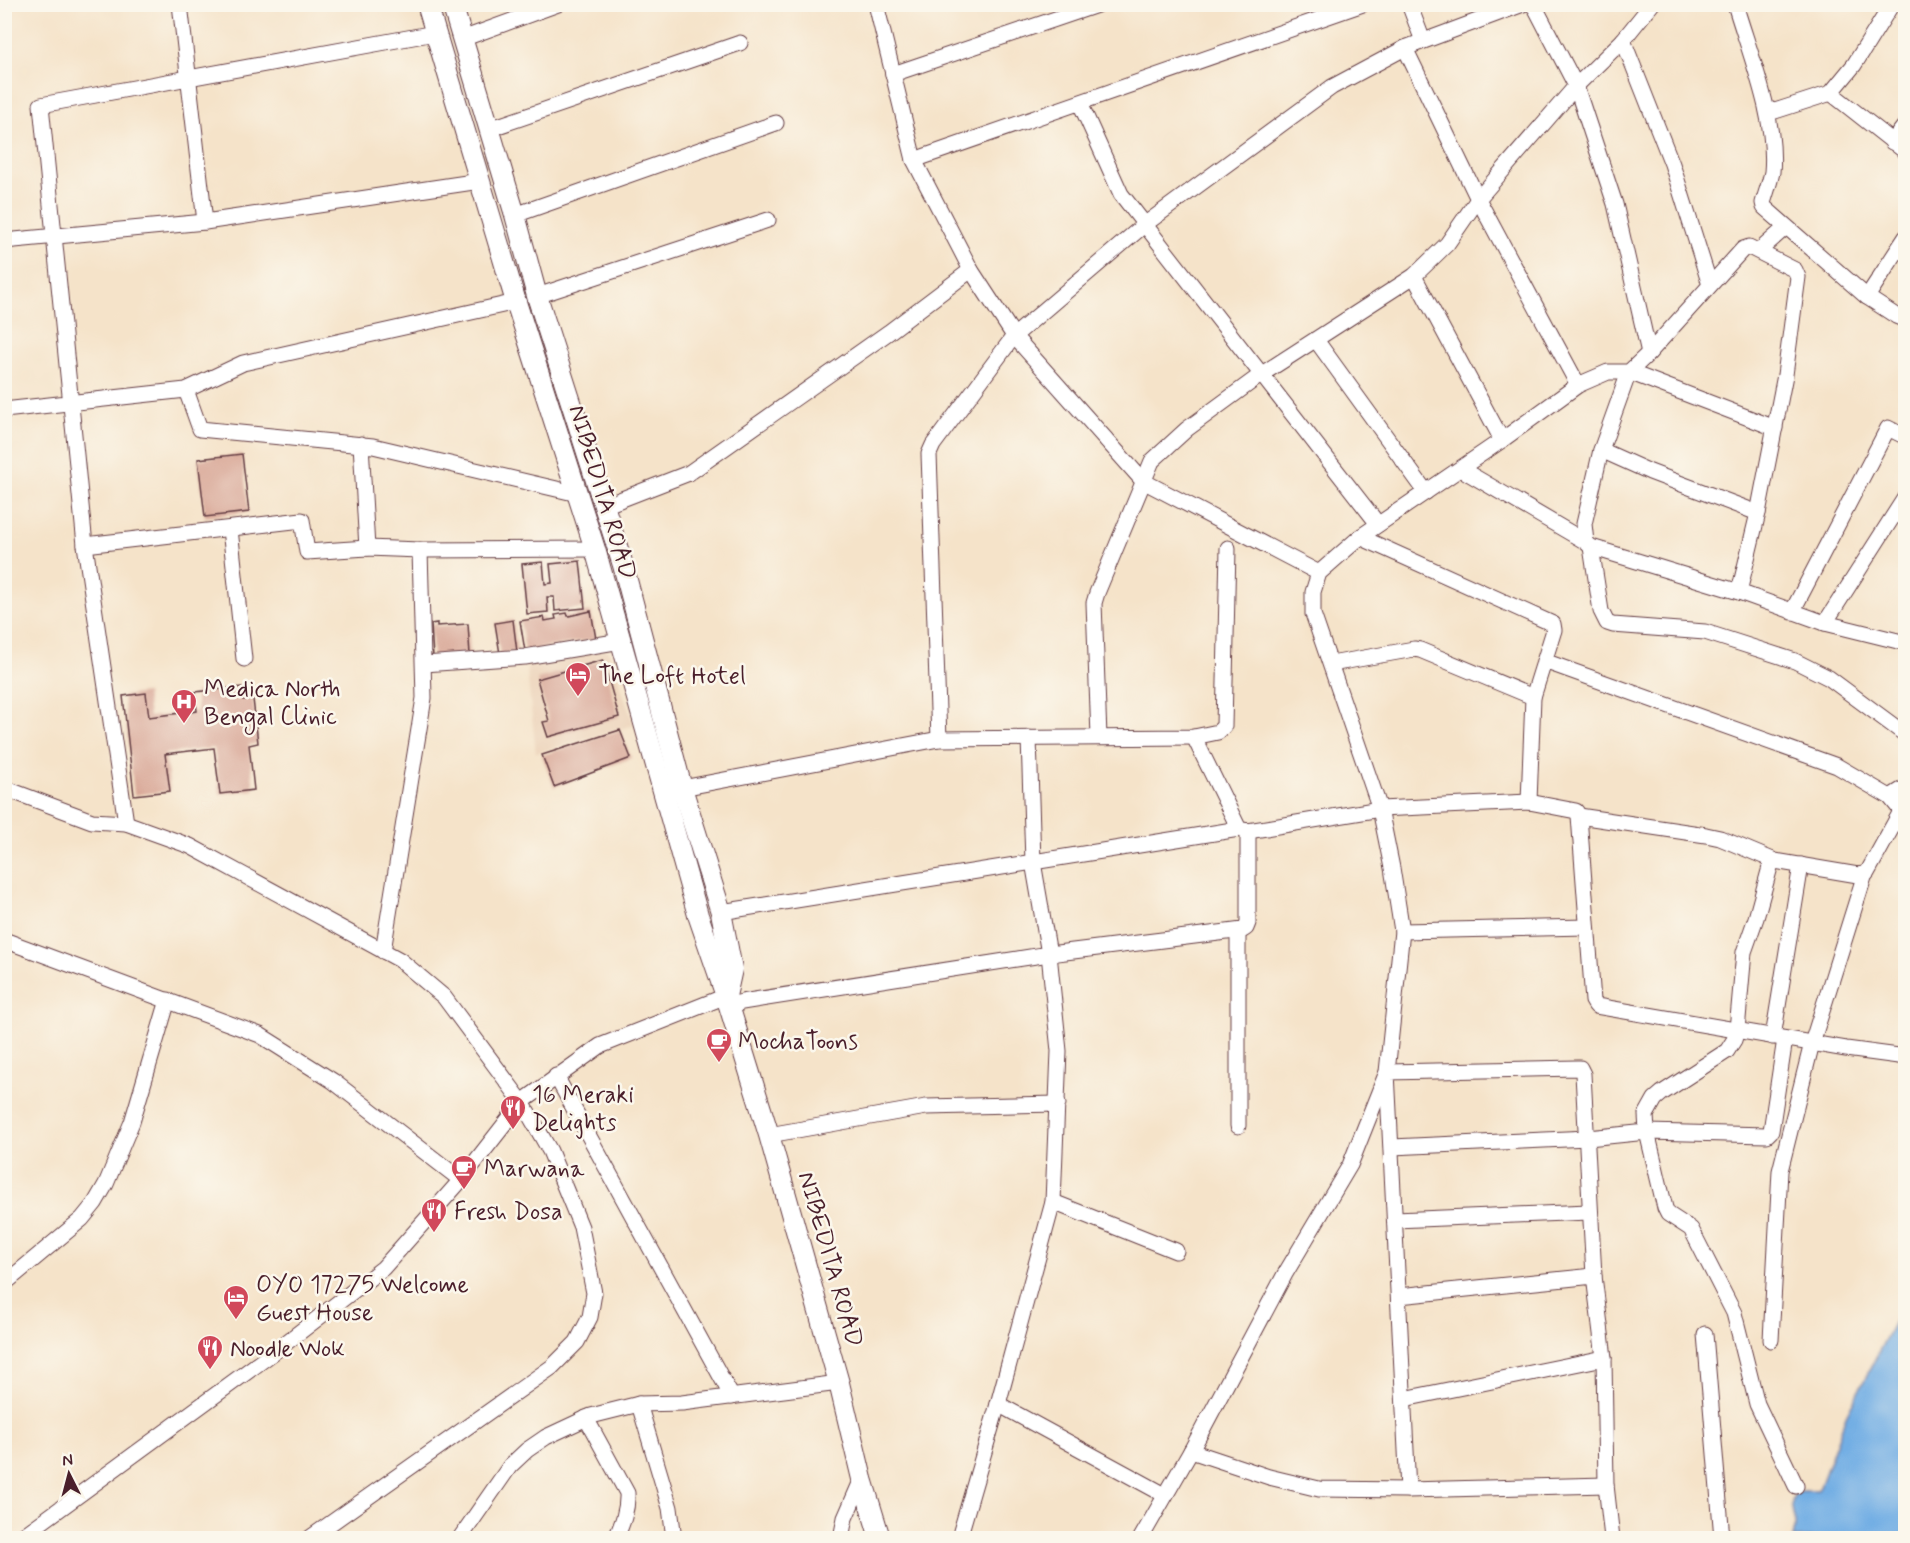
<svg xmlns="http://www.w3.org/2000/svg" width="1910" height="1543" font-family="Mynerve,sans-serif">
<rect width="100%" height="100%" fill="#fbf7ec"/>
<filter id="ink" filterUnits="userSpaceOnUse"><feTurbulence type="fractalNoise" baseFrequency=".0167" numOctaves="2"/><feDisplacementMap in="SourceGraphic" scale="12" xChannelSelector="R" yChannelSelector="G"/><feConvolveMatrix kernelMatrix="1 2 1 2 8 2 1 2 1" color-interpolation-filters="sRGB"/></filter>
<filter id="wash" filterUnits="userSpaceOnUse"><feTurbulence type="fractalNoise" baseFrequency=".008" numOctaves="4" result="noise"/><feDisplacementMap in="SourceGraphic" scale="24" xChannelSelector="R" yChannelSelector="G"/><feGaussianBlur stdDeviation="1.35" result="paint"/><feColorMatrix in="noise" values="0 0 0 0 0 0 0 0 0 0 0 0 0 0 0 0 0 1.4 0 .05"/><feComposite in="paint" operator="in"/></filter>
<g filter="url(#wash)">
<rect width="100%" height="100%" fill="#f5e3c9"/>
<!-- built -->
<path fill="#ecd2b8" d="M608 649 634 725 536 753 526 662Z"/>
<!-- water -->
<path fill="#72aee4" stroke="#5e6688" stroke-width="1.5" d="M1905 1307V1538H1793C1794 1533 1796 1528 1795 1523 1793 1511 1787 1499 1800 1491H1817L1820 1487 1846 1416 1894 1322Z"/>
<g id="blocks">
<!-- building -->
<g fill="#d8a695">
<path d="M242 454 249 512 205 517 198 459Z"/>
<path d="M580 561 585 608 555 611 554 597H547L548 612 527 614 522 564 543 562 545 584 552 583 550 564Z"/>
<path d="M591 611 596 639 525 651 520 621 544 617 545 621 556 619 555 615 567 613 568 616H569Z"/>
<path d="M513 620 517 652 500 654 495 623Z"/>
<path d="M437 623V626L468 624 470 655 433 657 431 624Z"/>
<path d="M603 660 619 717 548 737 543 722 549 721 537 679Z"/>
<path d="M242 687 243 700 253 699 258 743 249 745 254 790 220 794 214 748 165 754 170 791 134 795 123 696 146 693 149 717 197 711 195 692Z"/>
<path d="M620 730 631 758 554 787 542 755Z"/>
</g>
</g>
</g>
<g filter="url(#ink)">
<use href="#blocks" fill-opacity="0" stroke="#643c43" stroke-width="1.5"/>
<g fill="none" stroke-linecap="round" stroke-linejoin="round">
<defs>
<g id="minor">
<path d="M180 4 205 222"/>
<path d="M876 4 914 160 971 270 1014 336 1143 481 1319 573"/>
<path d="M1409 4 1423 41"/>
<path d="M1531 4 1535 7 1576 86 1615 204 1649 353"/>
<path d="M1735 4C1750 55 1777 119 1772 172 1770 182 1766 193 1763 203L1764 207 1867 297 1896 316 1906 320"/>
<path d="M462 39 558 4"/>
<path d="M1623 40 1672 164 1710 285"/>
<path d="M1405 48 1478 199 1578 385"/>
<path d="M893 74 1100 4"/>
<path d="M1831 93 1906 152"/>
<path d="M1080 103 1121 194 1378 524"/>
<path d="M1767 109 1775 111 1831 93 1854 65 1892 4"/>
<path d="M489 129 740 43"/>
<path d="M1892 142 1906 124"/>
<path d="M914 160 1363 4"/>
<path d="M515 215 776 123"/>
<path d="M4 241 205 222 480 181"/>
<path d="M1759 251 1786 227"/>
<path d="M1414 276 1502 440"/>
<path d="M537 296 768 220"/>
<path d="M1867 297 1906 237"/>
<path d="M1316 340 1426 492"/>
<path d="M186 390 200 429 373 446 578 494"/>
<path d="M4 410 186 390 243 363 516 302"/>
<path d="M1775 428 1629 372 1601 450 1584 524 1586 542 1591 547 1739 592 1825 623 1906 643"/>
<path d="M361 444 367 548"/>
<path d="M1601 450 1650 472 1758 513"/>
<path d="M1461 469 1586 542"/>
<path d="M604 506 689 473 889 332 971 270"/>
<path d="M230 529 244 659"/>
<path d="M1360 537 1553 624 1554 630 1533 697 1529 802"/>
<path d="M85 545 302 520 307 552 367 548 420 550 595 549"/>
<path d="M1591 547 1601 611 1607 623 1613 625 1705 632 1795 661 1829 678 1906 735"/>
<path d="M1792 612 1888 428 1906 437"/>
<path d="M1825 623 1906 496"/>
<path d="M1544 661 1837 766 1890 797 1899 808 1900 813 1867 873 1858 875 1775 861 1720 838 1706 835 1579 816"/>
<path d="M424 664 525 657 621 641"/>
<path d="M1331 664 1414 649 1420 650 1533 697"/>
<path d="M1099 737 1094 603 1097 593 1152 461 1187 429 1262 374 1414 276 1447 244 1478 199 1576 86 1623 40 1652 4"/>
<path d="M1194 737 1239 829 1248 831 1380 809 1529 802 1576 811 1579 816 1593 1001 1596 1006 1846 1049 1906 1057"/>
<path d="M939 739 929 454 933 445 1014 336 1144 225 1332 87 1405 48 1523 4"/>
<path d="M4 788 92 821 126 823 190 846 400 960 444 997 522 1102 550 1151 581 1227 594 1293 590 1317 577 1342 552 1367 310 1538"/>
<path d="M682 788 939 739 1194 737 1218 732 1224 726 1228 548"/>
<path d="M1890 797 1906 787"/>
<path d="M126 823 85 545 41 105 435 33"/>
<path d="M1772 860 1756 918 1744 952 1737 1030 1734 1040 1727 1051 1662 1093 1655 1099 1646 1115 1647 1132 1665 1208 1668 1214 1691 1229 1734 1313 1757 1404 1796 1486"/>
<path d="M721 912 1239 829"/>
<path d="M1402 931 1587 927"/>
<path d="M4 940 260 1035 333 1081 461 1180"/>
<path d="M383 951 424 698 420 550"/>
<path d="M729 1006 742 1002 1049 954 1243 930 1246 928 1248 923V831"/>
<path d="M1773 1037 1801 865"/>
<path d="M556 1076 732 1397"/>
<path d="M1238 1126V931"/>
<path d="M769 1135 926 1107 1058 1104"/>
<path d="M1392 1147 1588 1138 1647 1132 1767 1135 1771 1131 1785 1039"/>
<path d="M1053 1202 1176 1251"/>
<path d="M1395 1220 1589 1212"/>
<path d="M4 1284 82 1219 95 1203 106 1184 132 1122 168 1000"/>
<path d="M1399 1296 1594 1276"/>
<path d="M1705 1334 1722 1538"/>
<path d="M1771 1340 1780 1171 1812 1043 1865 874"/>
<path d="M1404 1399 1604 1358"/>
<path d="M639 1404 670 1508 674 1538"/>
<path d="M998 1404 1165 1495"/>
<path d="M586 1418 627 1493C628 1510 622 1524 616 1538"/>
<path d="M1191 1451 1269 1477 1319 1489 1408 1490 1606 1485"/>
<path d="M1408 1490 1387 1072 1577 1068H1580L1583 1074 1594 1276 1604 1358 1606 1485 1612 1538"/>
<path d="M20 1538 270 1355 383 1268 461 1180 522 1102 600 1046 726 996"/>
<path d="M460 1538 510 1466 527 1450 546 1437 591 1416 639 1404 682 1403 839 1383"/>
<path d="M841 1538 845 1518 862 1479"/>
<path d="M959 1538 998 1404 1053 1202 1059 1051 1049 954 1033 862 1029 738"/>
<path d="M1141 1538 1191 1451 1285 1274 1350 1165 1387 1072 1402 931 1392 868 1380 809 1313 614V592L1319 573 1360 537 1502 440 1578 385 1608 372H1629L1649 353 1743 249 1749 247 1795 270 1798 277 1785 375 1758 513 1739 592"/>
</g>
<g id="tertiary">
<path d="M427 4 516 302 595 549 698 915 726 996 769 1135 839 1383 862 1479 880 1538"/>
<path d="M452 4 515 215 537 296 623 565 682 788 721 912 732 969 726 996"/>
</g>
</defs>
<!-- minor casing -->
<use href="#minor" stroke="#643c43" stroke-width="17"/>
<!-- tertiary casing -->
<use href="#tertiary" stroke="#643c43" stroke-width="22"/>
<!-- minor -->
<use href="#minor" stroke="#fff" stroke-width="15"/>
<!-- tertiary -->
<use href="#tertiary" stroke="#fff" stroke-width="20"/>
</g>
</g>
<!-- icons -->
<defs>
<symbol id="hotel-pin" viewBox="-11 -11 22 30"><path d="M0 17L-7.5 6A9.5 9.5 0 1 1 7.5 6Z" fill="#d1495b" stroke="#fbf7ec"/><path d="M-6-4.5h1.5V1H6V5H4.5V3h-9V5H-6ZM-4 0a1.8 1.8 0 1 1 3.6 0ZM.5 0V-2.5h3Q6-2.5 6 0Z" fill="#fff"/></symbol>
<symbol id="hospital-pin" viewBox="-11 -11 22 30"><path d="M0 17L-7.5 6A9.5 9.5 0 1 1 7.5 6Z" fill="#d1495b" stroke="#fbf7ec"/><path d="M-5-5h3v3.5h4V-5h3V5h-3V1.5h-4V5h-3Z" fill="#fff"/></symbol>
<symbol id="cafe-pin" viewBox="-11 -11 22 30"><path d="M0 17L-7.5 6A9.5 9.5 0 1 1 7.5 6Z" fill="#d1495b" stroke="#fbf7ec"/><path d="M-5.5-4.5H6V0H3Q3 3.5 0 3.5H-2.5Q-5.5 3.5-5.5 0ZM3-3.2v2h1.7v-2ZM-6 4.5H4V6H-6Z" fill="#fff"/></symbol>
<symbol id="restaurant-pin" viewBox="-11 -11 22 30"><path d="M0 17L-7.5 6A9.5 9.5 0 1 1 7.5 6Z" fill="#d1495b" stroke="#fbf7ec"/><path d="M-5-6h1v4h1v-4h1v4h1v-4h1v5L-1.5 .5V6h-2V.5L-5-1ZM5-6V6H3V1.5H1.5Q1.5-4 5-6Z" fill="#fff"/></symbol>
</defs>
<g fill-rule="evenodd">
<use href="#hotel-pin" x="563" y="660" width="30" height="40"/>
<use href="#hospital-pin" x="169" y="687" width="30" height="40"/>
<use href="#cafe-pin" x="704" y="1026" width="30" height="40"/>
<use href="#restaurant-pin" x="498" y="1093" width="30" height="40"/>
<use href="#cafe-pin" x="449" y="1153" width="30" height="40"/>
<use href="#restaurant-pin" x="419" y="1196" width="30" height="40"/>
<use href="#hotel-pin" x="221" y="1283" width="30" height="40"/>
<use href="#restaurant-pin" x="195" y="1333" width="30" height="40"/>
</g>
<g text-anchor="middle" stroke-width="5" stroke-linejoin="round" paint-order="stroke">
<!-- street labels -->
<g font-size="24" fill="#4a1f2b" stroke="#fbf7ec">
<text transform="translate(603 492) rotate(73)" y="8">NIBEDITA ROAD</text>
<text transform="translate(831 1259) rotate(74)" y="8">NIBEDITA ROAD</text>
</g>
<!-- poi labels -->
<g font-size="24" fill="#4a1f2b" stroke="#fbf7ec" text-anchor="start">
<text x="598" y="683">The Loft Hotel</text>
<text x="204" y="696">Medica North<tspan x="204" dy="28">Bengal Clinic</tspan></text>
<text x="738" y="1049">MochaToons</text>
<text x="532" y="1102">16 Meraki<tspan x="532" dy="28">Delights</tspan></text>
<text x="484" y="1176">Marwana</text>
<text x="454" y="1219">Fresh Dosa</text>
<text x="256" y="1292">OYO 17275 Welcome<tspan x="256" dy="28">Guest House</tspan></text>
<text x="230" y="1356">Noodle Wok</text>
</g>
</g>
<!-- margin -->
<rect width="1910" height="1543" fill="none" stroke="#fbf7ec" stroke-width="24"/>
<!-- north arrow -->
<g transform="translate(69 1474) rotate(354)" stroke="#fbf7ec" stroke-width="4.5" paint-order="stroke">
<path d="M0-4.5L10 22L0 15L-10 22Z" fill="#4a1f2b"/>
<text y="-9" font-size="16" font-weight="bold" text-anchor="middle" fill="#4a1f2b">N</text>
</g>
</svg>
